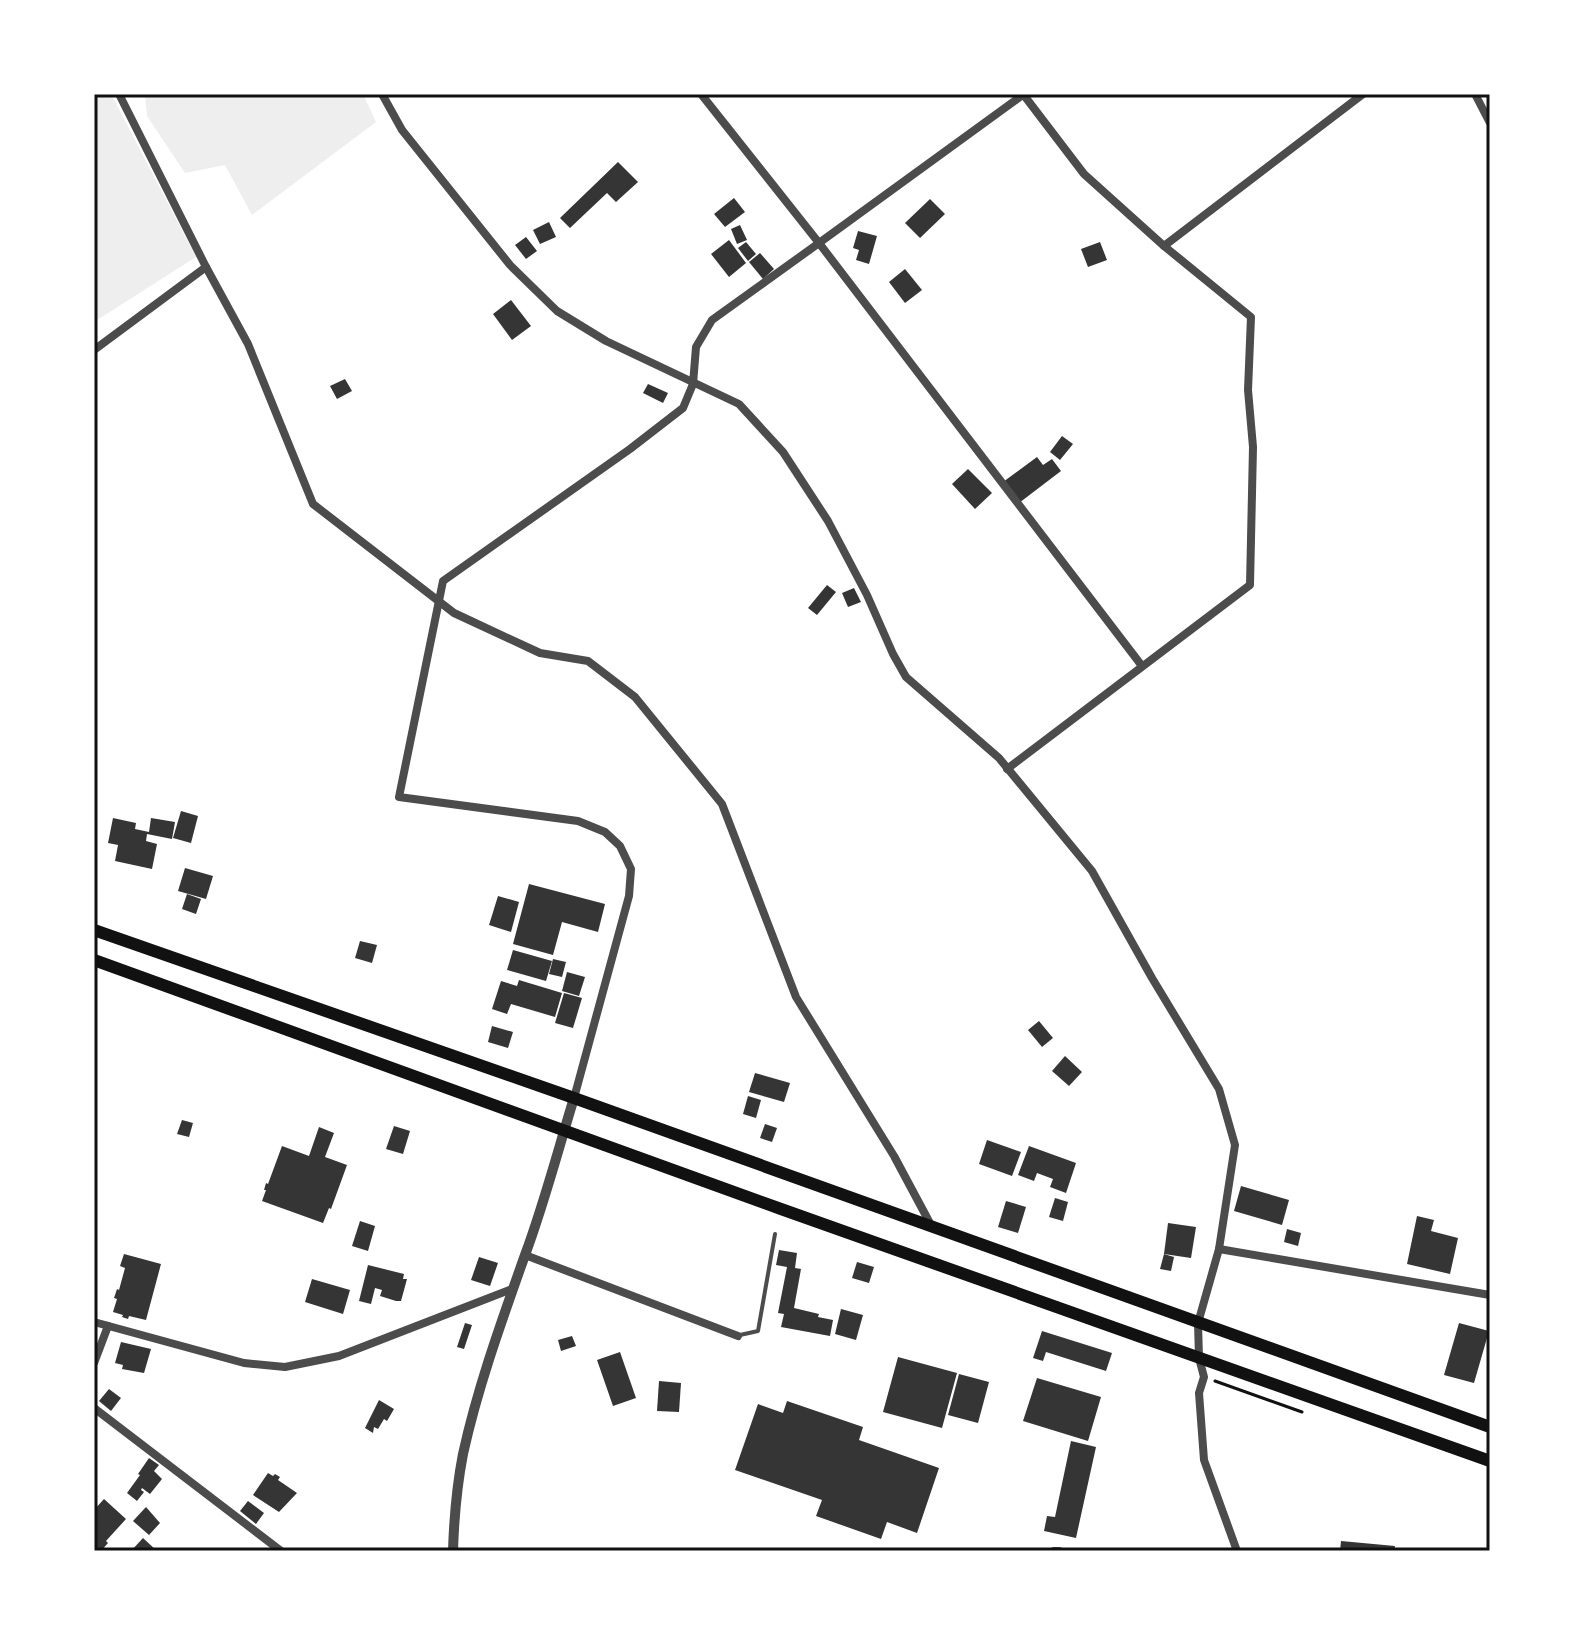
<svg xmlns="http://www.w3.org/2000/svg" width="1584" height="1645" font-family="'IBM Plex Serif',serif">
<rect width="100%" height="100%" fill="#fff"/>
<!-- green -->
<g fill="#eee">
<path d="M94 94H111L196 257 94 322Z"/>
<path d="M145 94H363L376 122 252 215 225 165 185 173 147 116Z"/>
</g>
<!-- building -->
<g fill="#353535">
<path d="M618 162 638 182 616 202 607 193 570 228 560 218Z"/>
<path d="M734 198 745 212 725 227 714 214Z"/>
<path d="M930 199 945 214 920 238 905 223Z"/>
<path d="M549 222 556 237 540 244 533 230Z"/>
<path d="M740 225 747 240 737 244 731 229Z"/>
<path d="M858 231 877 236 869 264 856 260 859 250 853 248Z"/>
<path d="M526 237 537 251 526 259 515 245Z"/>
<path d="M729 240 746 263 729 277 711 254Z"/>
<path d="M746 242 756 254 748 261 738 248Z"/>
<path d="M1100 242 1107 260 1088 267 1081 249Z"/>
<path d="M760 253 774 269 763 279 749 262Z"/>
<path d="M905 269 922 290 905 303 889 282Z"/>
<path d="M511 300 531 326 512 340 493 314Z"/>
<path d="M345 379 352 391 337 399 330 386Z"/>
<path d="M648 384 668 393 663 403 643 393Z"/>
<path d="M1062 436 1073 444 1060 460 1050 452Z"/>
<path d="M1037 457 1043 465 1052 459 1061 471 1019 503 1003 482Z"/>
<path d="M968 469 992 493 975 509 952 484Z"/>
<path d="M827 585 836 592 817 615 808 608Z"/>
<path d="M854 588 861 602 848 607 842 593Z"/>
<path d="M181 811 198 816 191 843 173 838Z"/>
<path d="M113 818 136 823 135 829 149 832 151 818 175 822 172 839 147 834 146 841 157 844 152 869 115 861 118 845 108 843Z"/>
<path d="M185 868 213 876 206 899 178 891Z"/>
<path d="M529 884 605 904 598 932 562 922 553 955 513 944Z"/>
<path d="M187 894 201 899 196 914 182 909Z"/>
<path d="M498 896 519 902 511 932 489 925Z"/>
<path d="M360 941 377 945 372 963 355 958Z"/>
<path d="M513 950 552 961 546 981 507 970Z"/>
<path d="M553 959 566 962 562 977 549 974Z"/>
<path d="M567 972 585 977 579 996 562 991Z"/>
<path d="M519 980 562 993 555 1017 511 1004 507 1014 492 1009 501 981 517 986Z"/>
<path d="M564 993 582 998 573 1028 555 1023Z"/>
<path d="M1039 1021 1053 1038 1042 1047 1028 1030Z"/>
<path d="M492 1026 513 1032 508 1048 488 1042Z"/>
<path d="M1065 1056 1082 1072 1069 1086 1052 1071Z"/>
<path d="M755 1073 790 1083 784 1102 749 1092Z"/>
<path d="M748 1096 761 1100 756 1118 743 1114Z"/>
<path d="M182 1120 193 1123 189 1137 177 1134Z"/>
<path d="M765 1124 777 1128 772 1142 760 1138Z"/>
<path d="M394 1126 410 1131 403 1154 386 1149Z"/>
<path d="M319 1127 334 1133 325 1157 347 1165 331 1209 329 1208 323 1223 262 1201 266 1190H264L266 1183 268 1184 282 1146 309 1156Z"/>
<path d="M987 1140 1021 1152 1012 1176 979 1164Z"/>
<path d="M1029 1146 1076 1163 1066 1193 1050 1187 1053 1179 1037 1173 1034 1181 1018 1175Z"/>
<path d="M1241 1186 1289 1200 1282 1225 1234 1211Z"/>
<path d="M1055 1198 1068 1202 1063 1221 1049 1217Z"/>
<path d="M1006 1201 1026 1207 1018 1233 998 1227Z"/>
<path d="M1417 1216 1434 1220 1431 1231 1458 1238 1450 1274 1407 1264Z"/>
<path d="M360 1221 375 1226 368 1251 352 1246Z"/>
<path d="M1168 1223 1196 1227 1191 1258 1164 1254Z"/>
<path d="M1287 1229 1301 1233 1298 1246 1284 1242Z"/>
<path d="M779 1250 797 1253 795 1268 801 1269 794 1308 819 1314 818 1317 833 1320 830 1336 781 1327 784 1314 778 1313 787 1267 776 1265Z"/>
<path d="M124 1254 161 1264 146 1320 129 1316 128 1319 122 1317 123 1315 113 1312 117 1299 114 1298 117 1289 119 1290 125 1268 120 1266Z"/>
<path d="M1164 1254 1174 1257 1171 1271 1160 1269Z"/>
<path d="M479 1257 498 1263 490 1286 471 1280Z"/>
<path d="M857 1262 874 1267 869 1283 852 1278Z"/>
<path d="M368 1265 404 1274 403 1279H407L401 1301H396L380 1296 382 1290 375 1288 371 1304 359 1301Z"/>
<path d="M312 1279 350 1290 343 1314 305 1302Z"/>
<path d="M841 1309 863 1315 856 1340 835 1334Z"/>
<path d="M465 1323 472 1325 464 1349 457 1347Z"/>
<path d="M1459 1323 1489 1331 1474 1383 1444 1375Z"/>
<path d="M1042 1331 1112 1353 1106 1371 1046 1352 1043 1361 1033 1358Z"/>
<path d="M572 1336 576 1346 561 1351 558 1340Z"/>
<path d="M121 1342 151 1349 144 1373 122 1369 123 1365 115 1363Z"/>
<path d="M620 1352 636 1398 613 1406 597 1360Z"/>
<path d="M898 1357 957 1373 942 1428 883 1412Z"/>
<path d="M959 1374 989 1382 978 1423 948 1415Z"/>
<path d="M1037 1378 1101 1397 1088 1441 1023 1421Z"/>
<path d="M659 1381 681 1383 679 1412 657 1411Z"/>
<path d="M109 1389 121 1398 111 1411 99 1401Z"/>
<path d="M379 1400 394 1409 387 1421 384 1419 378 1429 374 1427 373 1433 365 1428Z"/>
<path d="M787 1401 863 1427 859 1440 939 1468 917 1533 887 1522 881 1539 816 1516 822 1500 735 1470 758 1404 783 1413Z"/>
<path d="M1071 1441 1096 1447 1076 1538 1044 1531 1047 1516 1055 1517Z"/>
<path d="M149 1458 159 1465 154 1471 162 1479 150 1494 142 1488 141 1490 144 1492 137 1501 127 1493 140 1475 138 1474Z"/>
<path d="M268 1473 273 1476 275 1474 280 1477 278 1480 297 1493 279 1512 253 1495Z"/>
<path d="M104 1499 126 1519 106 1541 108 1543 101 1551 94 1545V1510Z"/>
<path d="M248 1501 264 1513 256 1524 240 1511Z"/>
<path d="M146 1507 160 1523 149 1535 133 1521Z"/>
<path d="M143 1538 157 1551H131Z"/>
<path d="M1341 1541 1395 1546 1394 1551H1340Z"/>
</g>
<g fill="none" stroke-linecap="round" stroke-linejoin="round">
<!-- path -->
<path stroke="#111" stroke-width="3" d="M1215 1381 1302 1412"/>
<!-- service -->
<path stroke="#4c4c4c" stroke-width="4" d="M740 1335 758 1331 775 1234"/>
<!-- minor -->
<g stroke="#4c4c4c" stroke-width="8">
<path d="M119 94 206 267 248 344 313 504 454 613 540 653 588 661 635 697 722 804 796 997 894 1156 932 1227"/>
<path d="M382 94 402 130 510 265 557 311 606 341 739 404 783 452 828 521 867 595 893 654 906 677 999 758 1092 871 1152 978 1219 1089 1235 1145 1219 1249 1198 1323 1199 1358 1204 1377 1199 1393 1204 1460 1237 1551"/>
<path d="M701 94 819 243 1142 666"/>
<path d="M1475 94 1490 123"/>
<path d="M1164 246 1363 94"/>
<path d="M94 350 206 267"/>
<path d="M1007 769 1250 585 1253 447 1248 390 1251 317 1164 246 1084 174 1023 94"/>
<path d="M574 1098 629 896 631 869 620 846 605 832 578 821 399 797 443 581 630 449 683 408 693 384 696 347 712 320 819 243 1024 94"/>
<path d="M1219 1249 1490 1295"/>
<path d="M525 1255 738 1336"/>
<path d="M94 1322 244 1363 285 1367 339 1356 512 1289"/>
<path d="M94 1363 108 1326"/>
<path d="M94 1408 281 1551"/>
<path d="M1054 1551H1059"/>
</g>
<!-- tertiary -->
<path stroke="#4c4c4c" stroke-width="10" d="M453 1551C454 1519 457 1485 463 1454 478 1386 502 1320 525 1255 544 1204 558 1150 574 1098"/>
<!-- trunk -->
<g stroke="#111" stroke-width="12">
<path d="M94 930 574 1098 1490 1427"/>
<path d="M94 960 781 1209 1490 1461"/>
</g>
</g>
<!-- border -->
<rect width="1584" height="1645" fill="none" stroke="#ffffff" stroke-width="192"/>
<rect x="96" y="96" width="1392" height="1453" fill="none" stroke="#111" stroke-width="3"/>
</svg>
